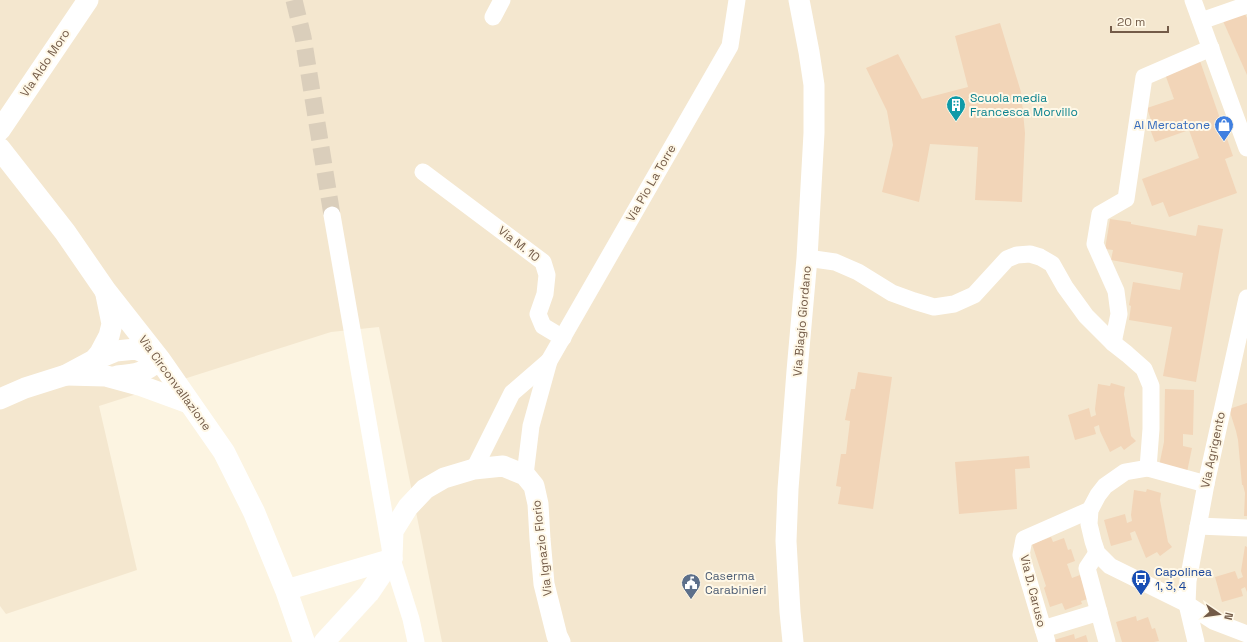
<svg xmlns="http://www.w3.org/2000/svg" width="1247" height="642" font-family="'Space Grotesk',sans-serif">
<rect width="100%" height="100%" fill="#fcf4e1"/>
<!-- residential -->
<path fill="#f4e7cf" d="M0 0H1247V642H442L379 327 331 332 99 406 137 570 6 614 0 606Z"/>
<!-- building -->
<g fill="#f2d5b8">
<path d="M1244 12 1247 18V75L1223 21Z"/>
<path d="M1000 23 1021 92 1025 133 1022 202 975 200 978 147 930 144 919 202 882 192 893 145 887 111 866 68 898 54 922 99 968 87 955 36Z"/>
<path d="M1200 61 1233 156 1225 159 1237 193 1169 217 1163 202 1152 206 1142 179 1199 158 1189 130 1155 142 1147 121 1151 120 1147 108 1174 99 1165 74Z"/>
<path d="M1110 219 1131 222V224L1196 236 1198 225 1223 229 1196 382 1163 376 1172 327 1129 320 1131 306 1129 305 1133 282 1180 290 1183 273 1111 260 1113 250 1105 249Z"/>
<path d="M858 372 892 377 873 509 838 504 841 487 836 486 841 454H846L850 421 845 420 851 389H855Z"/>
<path d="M1111 383 1125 387 1124 394 1131 436 1136 441 1124 450 1121 446 1110 452 1100 431 1099 425 1094 427 1096 434 1075 440 1068 415 1089 408 1091 417 1096 415 1095 409 1098 384 1110 386Z"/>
<path d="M1165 389 1194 390 1193 435 1183 434V446L1192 448 1187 472 1159 466 1164 442Z"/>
<path d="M1247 403V516H1244L1245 493 1243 485H1242L1238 440 1236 431 1229 409Z"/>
<path d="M1029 456 1030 468 1015 469 1017 509 959 514 955 462Z"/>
<path d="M1147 489 1161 493 1160 500 1168 542 1172 547 1160 556 1157 552 1146 558 1135 531 1130 533 1132 540 1111 546 1104 520 1125 514 1127 523 1132 521 1131 515 1134 490 1146 492Z"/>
<path d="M1051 537 1053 542 1064 538 1068 550 1071 549 1075 561 1067 564 1072 578 1080 575 1088 599 1081 601 1082 604 1065 610 1062 603 1050 607 1044 588 1046 586 1032 544Z"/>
<path d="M1245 546 1247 547V592L1245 587 1241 589 1243 596 1222 602 1215 577 1235 571 1238 579 1243 577 1241 571Z"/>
<path d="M1136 616 1137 621 1148 617 1152 629 1155 628 1159 641 1154 642H1122L1116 622Z"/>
<path d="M1074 634 1075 639 1086 635 1088 642H1055L1054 640Z"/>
</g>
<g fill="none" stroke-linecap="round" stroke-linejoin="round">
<!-- minor-tunnel -->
<path stroke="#dacebb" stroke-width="17" stroke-dasharray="17 8" stroke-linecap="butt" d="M294 0 303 37 332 215"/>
<!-- minor -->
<g stroke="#fff" stroke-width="17">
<path d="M1193 0 1247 148"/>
<path d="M493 17 502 0"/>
<path d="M1201 21 1247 5"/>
<path d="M423 172 543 262 547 275 545 294 538 314 543 326 563 338"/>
<path d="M332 215 392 559 411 619 416 642"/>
<path d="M807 258 835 262 858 272 892 293 914 301 934 307 954 304 974 295 1007 259 1017 255 1030 254 1040 257 1052 264 1065 287 1086 316 1113 343 1127 354 1144 369 1151 386V429L1148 468"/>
<path d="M1113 343 1119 314 1116 291 1095 244 1100 214 1126 199 1144 77 1211 48"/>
<path d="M474 469 512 393 549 361"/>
<path d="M525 475 531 426 549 361 730 46 737 0"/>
<path d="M1206 484 1148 468 1125 472 1105 486 1098 495 1090 510 1089 524 1093 541 1097 553 1110 566 1187 604 1213 621 1247 634"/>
<path d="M1198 526 1247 528"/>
<path d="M1097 553 1087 568 1107 642"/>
<path d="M1043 629 1099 612"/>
<path d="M1047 642 1021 555 1024 539 1090 510"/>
<path d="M1196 642 1187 604 1188 581 1206 484 1247 298"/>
</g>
<!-- tertiary -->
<g stroke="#fff" stroke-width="21">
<path d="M0 130 88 0"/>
<path d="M94 360 116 351 136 349 160 360C143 373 139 374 117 376"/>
<path d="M66 375 106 376 139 385 191 404"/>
<path d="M0 399 25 388 66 375 94 360 100 353 109 336 112 324 105 290"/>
<path d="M392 559 393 531 408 507 425 489 444 478 474 469 503 466 525 475 534 486 538 504 540 539 544 584 557 636 560 642"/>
<path d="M286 590 392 559"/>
<path d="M324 642 369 593 392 559"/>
<path d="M793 642 790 612 786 541 788 489 797 371 807 258 814 133V85L809 52 799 0"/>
</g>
<!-- secondary -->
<path stroke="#fff" stroke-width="22" d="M0 149 65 232 105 290 160 360 224 452 254 512 286 590 304 642"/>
</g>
<!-- icons -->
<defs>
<symbol id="building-pin" viewBox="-11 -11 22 30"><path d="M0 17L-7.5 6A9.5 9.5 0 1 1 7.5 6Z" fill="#0f9aa8" stroke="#fff8e7"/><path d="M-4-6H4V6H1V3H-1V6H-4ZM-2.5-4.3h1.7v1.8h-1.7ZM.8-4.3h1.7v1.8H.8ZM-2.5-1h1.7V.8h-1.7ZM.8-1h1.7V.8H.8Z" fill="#fff"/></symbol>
<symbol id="shop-pin" viewBox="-11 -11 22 30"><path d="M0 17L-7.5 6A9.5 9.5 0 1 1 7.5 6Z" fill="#3f7fe0" stroke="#fff8e7"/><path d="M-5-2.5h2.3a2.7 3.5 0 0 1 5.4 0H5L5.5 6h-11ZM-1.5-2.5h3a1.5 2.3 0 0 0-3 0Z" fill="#fff"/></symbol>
<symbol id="bus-pin" viewBox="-11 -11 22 30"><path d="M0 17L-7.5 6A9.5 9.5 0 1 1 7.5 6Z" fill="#1a4fb4" stroke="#fff8e7"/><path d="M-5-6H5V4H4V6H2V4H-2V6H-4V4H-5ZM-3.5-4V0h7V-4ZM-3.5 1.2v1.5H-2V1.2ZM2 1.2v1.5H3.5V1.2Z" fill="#fff"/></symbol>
<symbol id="civic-pin" viewBox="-11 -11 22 30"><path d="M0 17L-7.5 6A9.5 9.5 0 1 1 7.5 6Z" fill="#5c6f8a" stroke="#fff8e7"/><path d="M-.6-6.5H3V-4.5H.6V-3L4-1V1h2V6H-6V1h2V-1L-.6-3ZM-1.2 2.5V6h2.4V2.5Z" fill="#fff"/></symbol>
</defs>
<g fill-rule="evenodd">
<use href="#building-pin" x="945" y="94" width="22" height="30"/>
<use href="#shop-pin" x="1213" y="114" width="22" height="30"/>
<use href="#bus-pin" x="1130" y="568" width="22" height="30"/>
<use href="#civic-pin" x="680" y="572" width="22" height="30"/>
</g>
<g text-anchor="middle" stroke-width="4" stroke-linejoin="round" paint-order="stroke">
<!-- street labels -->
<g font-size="12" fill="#735b48" stroke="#fff8e7">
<text transform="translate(45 63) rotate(-56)" y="4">Via Aldo Moro</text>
<text transform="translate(651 183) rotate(-60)" y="4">Via Pio La Torre</text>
<text transform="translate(519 244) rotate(38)" y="4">Via M. 10</text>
<text transform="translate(802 321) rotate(-85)" y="4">Via Biagio Giordano</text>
<text transform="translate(175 383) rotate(54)" y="4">Via Circonvallazione</text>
<text transform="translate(1213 450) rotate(-78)" y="4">Via Agrigento</text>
<text transform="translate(542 548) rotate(-97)" y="4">Via Ignazio Florio</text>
<text transform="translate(1033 591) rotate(76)" y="4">Via D. Caruso</text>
</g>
<!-- culture labels -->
<g font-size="12" fill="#0d838f" stroke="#fff8e7" text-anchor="start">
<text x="970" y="102">Scuola media<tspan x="970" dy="14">Francesca Morvillo</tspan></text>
</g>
<!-- shop labels -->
<g font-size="12" fill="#366cbe" stroke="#fff8e7" text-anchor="end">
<text x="1210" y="129">Al Mercatone</text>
</g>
<!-- transit labels -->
<g font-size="12" fill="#164399" stroke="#fff8e7" text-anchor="start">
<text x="1155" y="576">Capolinea<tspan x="1155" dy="14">1, 3, 4</tspan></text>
</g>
<!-- service labels -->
<g font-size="12" fill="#4e5e75" stroke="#fff8e7" text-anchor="start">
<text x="705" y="580">Caserma<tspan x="705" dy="14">Carabinieri</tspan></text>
</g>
</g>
<!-- north arrow -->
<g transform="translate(1219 614) rotate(103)" stroke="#fff8e7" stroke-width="3" paint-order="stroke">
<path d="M0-3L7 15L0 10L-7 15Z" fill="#735b48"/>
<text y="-6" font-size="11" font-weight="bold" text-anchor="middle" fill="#735b48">N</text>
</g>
<!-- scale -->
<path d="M1111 26v6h57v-6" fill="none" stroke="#735b48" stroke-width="2"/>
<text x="1117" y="26" font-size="12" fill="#735b48" stroke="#fff8e7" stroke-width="3" paint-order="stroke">20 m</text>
</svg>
